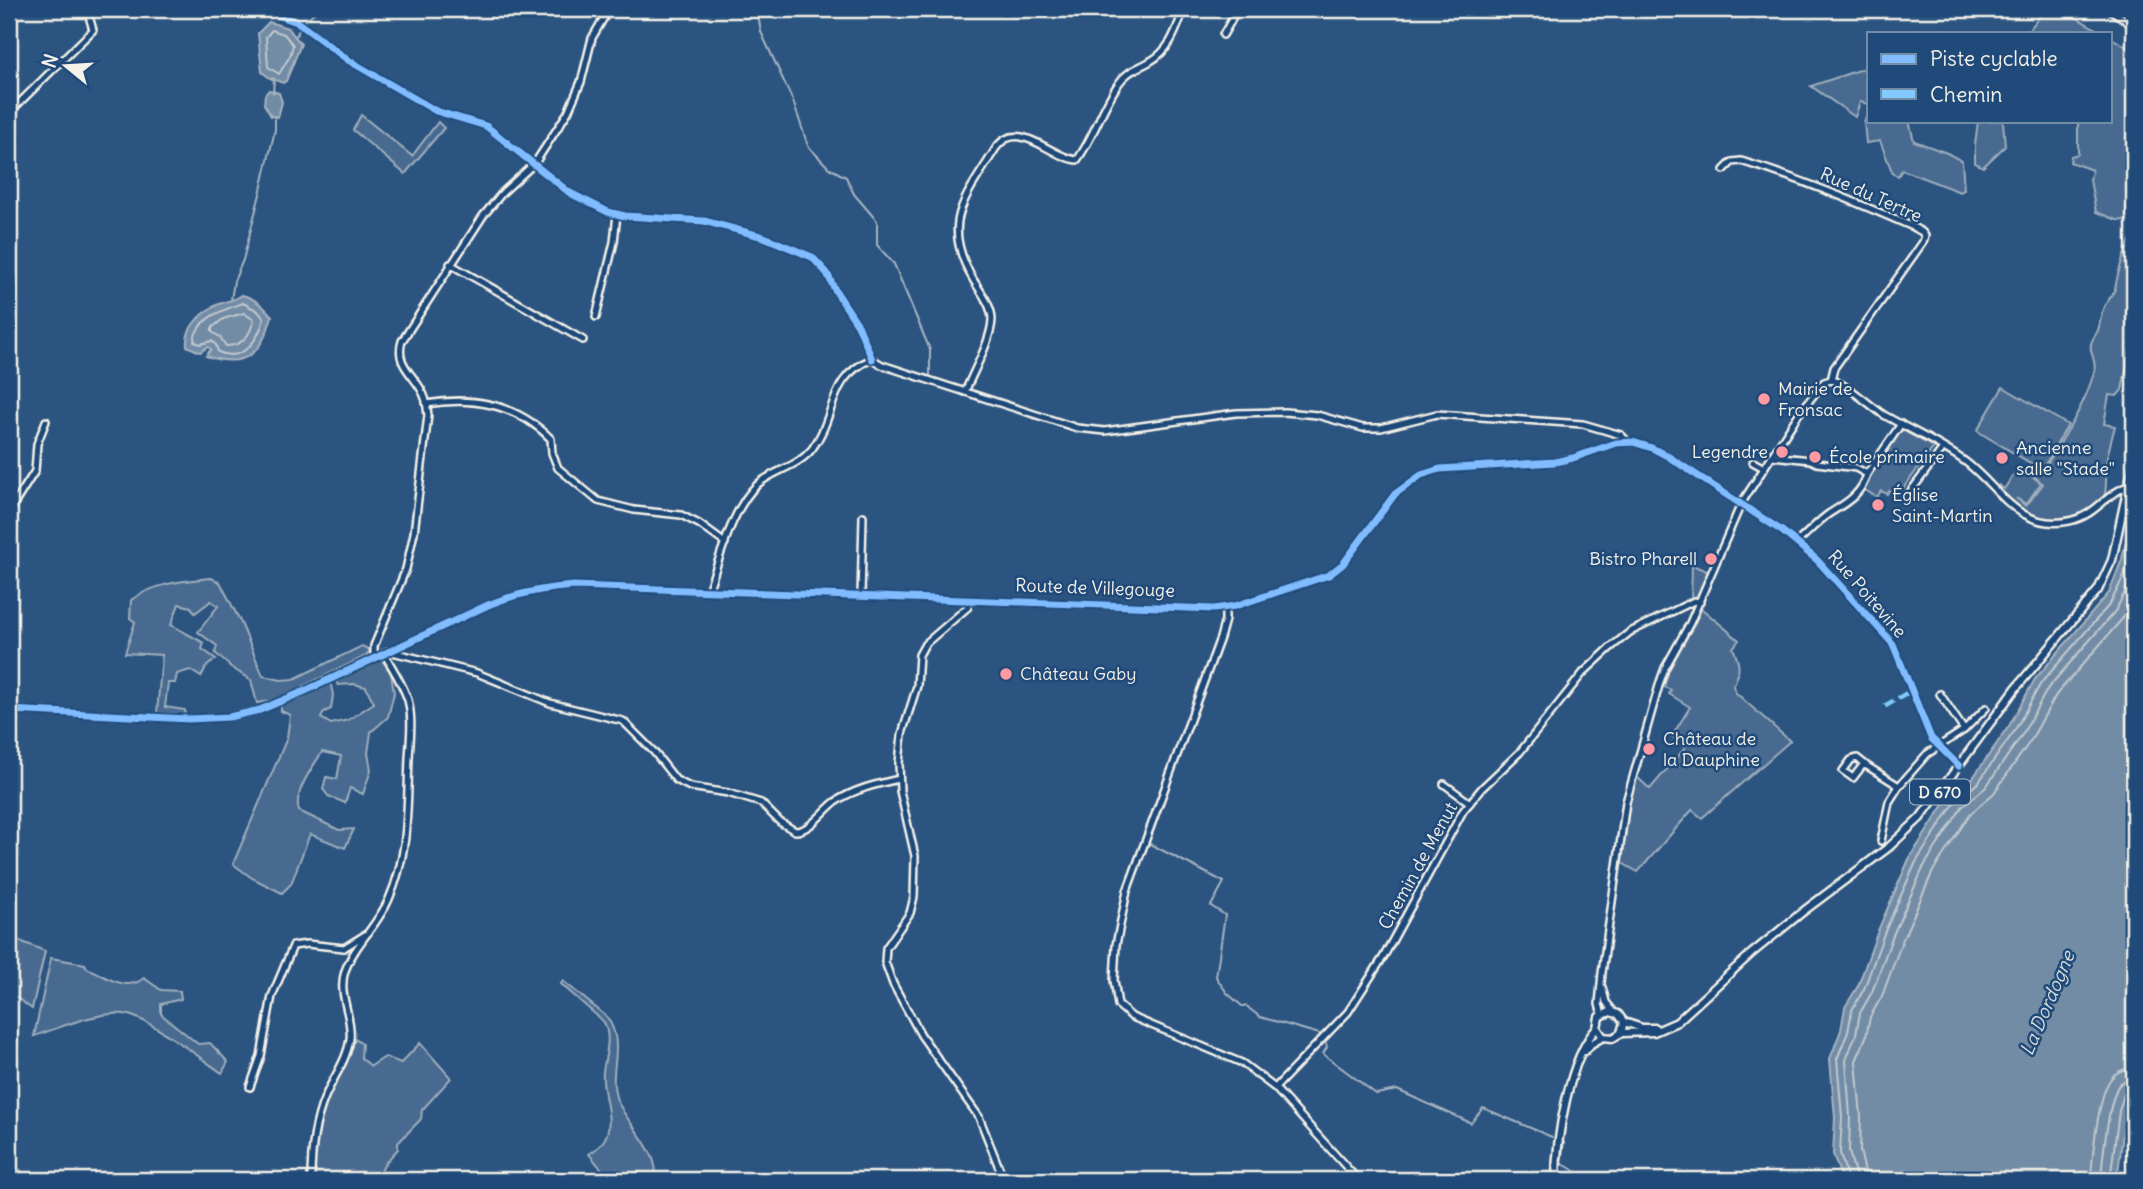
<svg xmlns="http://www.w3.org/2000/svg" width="2143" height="1189" font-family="Delius,sans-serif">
<rect width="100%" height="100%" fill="#2c5481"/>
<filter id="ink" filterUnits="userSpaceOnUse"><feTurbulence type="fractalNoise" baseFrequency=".0143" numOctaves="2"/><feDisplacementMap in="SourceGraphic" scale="14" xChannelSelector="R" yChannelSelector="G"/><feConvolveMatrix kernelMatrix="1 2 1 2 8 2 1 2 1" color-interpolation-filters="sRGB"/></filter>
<g filter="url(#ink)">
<!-- green -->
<g fill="#496b90" stroke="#9eaebc" stroke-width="2">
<path d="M2054 10 2075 17 2103 33H2027L2043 12Z"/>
<path d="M2110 37 2125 46 2134 55V221L2117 220 2096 212 2090 180 2092 170 2070 162 2071 156 2078 154V121H2110Z"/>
<path d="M1868 67V104L1860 102 1855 117 1811 86Z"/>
<path d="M1868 113V121H1909L1914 141 1947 153 1962 161 1964 190 1960 192 1902 170 1898 176 1893 174 1880 141 1866 143 1864 122Z"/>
<path d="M361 115 412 156 438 122 444 128 405 174 353 130Z"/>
<path d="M1978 121H2003L2005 146 1983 167 1975 163V145Z"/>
<path d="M2134 233V350L2130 349 2122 390 2117 396 2109 395 2104 424 2115 426C2112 438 2108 451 2106 463 2105 474 2108 485 2104 496 2101 504 2091 508 2083 512 2051 530 2019 512 1997 489L1999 485 2004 489 2019 467 2041 483 2026 504 2016 498 2026 506 2043 484 2034 476 2039 471 2042 472C2061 442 2085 406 2094 372 2098 360 2087 352 2092 341 2094 336 2098 333 2099 327 2100 319 2101 314 2104 307 2107 301 2114 294 2115 288 2119 268 2124 251 2134 233Z"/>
<path d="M2003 387 2068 425 2042 470 1977 431Z"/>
<path d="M1902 430 1934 447 1898 495 1889 491 1887 494 1881 491 1877 497 1863 489 1870 475Z"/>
<path d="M1692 565 1709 572 1699 596 1691 600Z"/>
<path d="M211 578 220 582 241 623 263 676 281 680 294 679 362 646 370 650 366 656 275 700 257 703 251 680 232 668 215 653 217 646 198 632 218 606 211 601 195 613 191 607 179 604 171 625 204 643 202 649 216 659 206 667 201 677 190 670 177 674 175 683H168L165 707 185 710V714L157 713 162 655 125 653 135 622 130 618 131 600C154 583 183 581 211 578Z"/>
<path d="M1702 609 1739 640 1733 648C1740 664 1741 671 1733 686L1736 693 1790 741 1702 818 1692 810 1638 872 1622 863 1630 798 1636 776 1650 789 1685 748 1672 736 1690 707 1669 694 1671 690 1664 687 1669 670Z"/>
<path d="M380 658 391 673 394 693 388 717 371 732 368 753 371 770 363 794 350 788 345 803 328 796 323 789 326 777 337 779 341 756 322 752C313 767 293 792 299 811L339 830 354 829 345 848 310 834 291 884 282 893 252 878 233 864 287 738 290 715 281 711V703L292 700 330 681 333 695 331 709 324 712 321 718 331 724 348 720 374 703 366 687 354 684 338 685 335 679Z"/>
<path d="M15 939 45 951 32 1009 9 992V943Z"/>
<path d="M51 958 85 964 87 968C105 976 126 993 144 978L161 990 180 991 181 999 161 1004V1014L198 1044 210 1043 228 1062 222 1073C200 1058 148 1017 124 1014 98 1011 59 1028 34 1036Z"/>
<path d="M563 981 607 1017C626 1045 608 1069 616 1097 623 1121 664 1154 654 1180L643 1177 642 1180C609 1180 609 1179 589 1154 597 1149 604 1143 607 1134 613 1114 601 1093 603 1072 605 1055 612 1039 604 1022L561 984Z"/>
<path d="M355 1039 362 1044 361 1058 371 1066 385 1057 401 1063 420 1043 451 1078 422 1110 421 1119 398 1143V1149L385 1163 379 1176 366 1180H315C310 1129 334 1084 355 1039Z"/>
</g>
<!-- water -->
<g fill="#738ca6" stroke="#a7b4c0" stroke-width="2">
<path d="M269 22 288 28 301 44 286 81 283 83 270 78 262 72 258 33Z"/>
<path d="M269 90 279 93 282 102 278 117 271 116 264 104 265 95Z"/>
<path d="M242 295C255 298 263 306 272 316 262 354 245 369 206 356L211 349 208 347 200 352 187 346C185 328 200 314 215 306 224 301 234 301 242 295Z"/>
<path d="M2134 504V1083L2126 1112 2117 1180H1842L1833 1154 1835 1118 1830 1059 1841 1030 1845 1007 1858 986 1879 928 1909 859 1949 797 1972 779 2009 726 2035 679 2109 593 2122 559Z"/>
</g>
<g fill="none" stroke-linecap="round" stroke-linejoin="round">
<!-- shore -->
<g stroke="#c0c9ce" stroke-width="2">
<path d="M272 30 284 34 293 45 290 56 279 74 268 67 266 37Z"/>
<path d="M243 303 258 311 264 319C258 340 243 363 218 352L216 345 212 341 200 344 194 341C197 317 224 310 243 303Z"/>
<path d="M244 313 254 320C250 335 243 346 226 346L220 337 212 332V328L223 319Z"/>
<path d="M1848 1180 1840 1153 1842 1117 1837 1059 1848 1032 1852 1010 1864 989 1885 931 1916 862 1955 802 1978 783 2015 730 2041 683 2110 604 2124 576 2134 539"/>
<path d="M1857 1180 1849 1152 1850 1117 1846 1060 1856 1034 1860 1013 1872 992 1893 935 1924 866 1962 807 1986 787 2022 735 2048 688 2116 610 2134 573"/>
<path d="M1867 1180 1860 1151 1861 1117 1856 1061 1866 1037 1870 1017 1882 996 1903 939 1933 871 1970 814 1994 793 2031 740 2056 695 2123 618 2134 600"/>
<path d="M2091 1180C2092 1159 2098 1096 2110 1080 2116 1071 2124 1069 2134 1068"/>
<path d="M2101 1180C2102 1162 2109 1097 2119 1085 2123 1080 2128 1079 2134 1079"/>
<path d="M2110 1180 2119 1111 2125 1091 2134 1088"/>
</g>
<!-- stream -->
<g stroke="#a7b4c0" stroke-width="2">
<path d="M757 9 761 32 793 101 808 146 829 168 846 177 854 194 877 221V245L894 264 930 350V375"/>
<path d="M304 22 318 9"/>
<path d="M296 36 300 28"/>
<path d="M273 93 274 78"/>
<path d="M231 300 234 281 243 260 260 194 275 130V116"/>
<path d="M1148 843 1224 882 1211 906 1225 915 1216 977 1227 993 1242 1006H1246L1260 1017 1323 1035"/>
<path d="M1325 1040 1327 1047 1323 1054 1376 1094 1397 1090 1471 1123 1483 1108 1552 1137"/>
<path d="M1564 1142 1561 1163 1591 1180"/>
<path d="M9 1159 30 1180"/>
</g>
<defs>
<g id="minor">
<path d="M261 9 297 22 348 60 436 111 486 126 570 193 608 212 625 216 704 221 764 237 812 257 827 273 835 290 858 325 872 359"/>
<path d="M2109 9 2134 26"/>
<path d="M1223 35 1231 21 1235 9"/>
<path d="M9 113 93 30 87 9"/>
<path d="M1724 170 1732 162 1741 161C1801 179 1856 202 1913 227L1922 232 1925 236 1923 242 1834 368 1831 380"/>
<path d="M450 264 583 340"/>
<path d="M596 317 614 242 617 214"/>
<path d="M1831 380C1848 384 1869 405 1884 415 1912 431 1942 444 1967 463 2000 489 2019 531 2069 521 2096 516 2106 493 2128 486"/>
<path d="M965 392C973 372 991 341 992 320 992 306 981 292 974 281 939 222 965 199 996 148 1018 117 1051 158 1077 160 1094 137 1102 107 1119 83 1127 71 1137 69 1149 62 1171 50 1176 30 1184 9"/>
<path d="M426 404C473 396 517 404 551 439L552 453 558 468 598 501 634 510 681 515 699 524 725 543"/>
<path d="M1772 456 1811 460 1817 463 1856 468 1867 474C1862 494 1846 503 1830 513 1818 521 1808 533 1797 542"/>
<path d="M1753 462 1764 468"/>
<path d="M1867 474 1901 424"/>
<path d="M1905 499 1943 448"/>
<path d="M9 512 35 471 37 444 46 421"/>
<path d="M708 591C720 559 732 507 758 484 774 470 798 467 812 449 837 416 827 377 872 359L882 365 1077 428 1105 431 1236 413 1285 412 1317 415 1363 428H1381L1437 414 1583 424 1621 435 1627 441"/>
<path d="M861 596 863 516"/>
<path d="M969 600 968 607 925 644 919 655 917 686 902 734 899 763 900 791 915 856 914 897 910 913 886 948 885 962 893 984 921 1035 979 1117 1004 1180"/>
<path d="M1225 608V620L1220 638 1127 891 1116 945 1114 980 1118 1005 1132 1017 1242 1063 1275 1088 1358 1180"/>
<path d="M388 651 477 673 550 703 623 721 654 752 676 780 690 787 728 793 761 803 780 822 795 831C810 831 823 811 835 802 854 789 877 784 899 779"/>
<path d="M374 658V646L406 569 414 533 428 415C427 410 427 403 425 398 418 376 394 367 402 341L483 216 503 192 535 163 568 112 581 82 592 38 609 9"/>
<path d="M1940 694 1964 730"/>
<path d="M9 710 189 719 229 717 260 710 305 691 488 605C517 593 543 588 574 586L1214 609 1235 606 1329 575 1343 564 1395 494 1421 475 1440 469 1555 462 1573 458 1616 443 1633 442 1652 448 1669 457 1782 531 1817 560 1893 644 1931 738 1959 766"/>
<path d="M1867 766 1857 758 1851 760 1843 771 1853 778 1863 765 1867 766 1899 786"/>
<path d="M1444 784 1470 803"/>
<path d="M1881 841 1889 802 1899 786 1927 754 1964 730 1986 708"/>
<path d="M344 948 368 933"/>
<path d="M1602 987 1606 1002 1614 1012"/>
<path d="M1602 1015 1599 1004 1602 973 1626 802 1660 682 1665 668 1690 623 1741 504 1798 415 1824 382 1831 380"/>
<path d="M250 1087 261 1056 272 996 293 946 307 944 344 948"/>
<path d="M1275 1088 1348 1012 1384 956 1463 811 1482 788 1520 752 1583 673 1610 648 1630 632 1694 601 1700 602"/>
<path d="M311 1180C311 1152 314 1123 325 1097 333 1078 347 1060 350 1039 353 1016 337 995 345 971 354 945 378 925 389 899 409 854 407 807 409 758 410 740 413 719 408 700 403 684 392 668 384 653"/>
</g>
<g id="major">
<path d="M1624 1022 1642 1028H1655"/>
<path d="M1621 1033 1654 1032 1677 1022 1752 953 1805 910 1889 847 1920 818 2016 688 2098 590 2112 560 2128 486 2134 466"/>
<path d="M1585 1051 1591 1044 1603 1037 1613 1038 1621 1033 1624 1022 1618 1014 1610 1012 1599 1017 1597 1028 1603 1037"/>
<path d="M1556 1180C1556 1140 1569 1057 1597 1028"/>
</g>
</defs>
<!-- minor casing -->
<use href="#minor" stroke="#f4f1e8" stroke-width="10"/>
<!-- major casing -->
<use href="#major" stroke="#f4f1e8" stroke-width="11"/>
<!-- minor -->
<use href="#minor" stroke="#1f4a7a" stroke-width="5"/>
<!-- major -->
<use href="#major" stroke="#1f4a7a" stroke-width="6"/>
<!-- quiet -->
<path stroke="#80caff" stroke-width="5" stroke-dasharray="10 5" stroke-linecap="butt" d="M1885 706 1911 691"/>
<defs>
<g id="cycleway">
<path d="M261 9 297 22 348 60 436 111 486 126 570 193 608 212 625 216 704 221 764 237 812 257 827 273 835 290 858 325 872 359"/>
<path d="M9 710 189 719 229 717 260 710 305 691 488 605C517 593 543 588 574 586L1214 609 1235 606 1329 575 1343 564 1395 494 1421 475 1440 469 1555 462 1573 458 1616 443 1633 442 1652 448 1669 457 1782 531 1817 560 1893 644 1931 738 1959 766"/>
</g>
</defs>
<!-- cycleway casing -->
<use href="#cycleway" stroke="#1f4a7a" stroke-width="11"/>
<!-- cycleway -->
<use href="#cycleway" stroke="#80bcff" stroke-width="7"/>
</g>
</g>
<!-- markers -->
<g fill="#ff9aa2" stroke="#1f4a7a" stroke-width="2.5">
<circle cx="1764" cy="399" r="7"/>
<circle cx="1782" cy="452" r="7"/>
<circle cx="1815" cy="457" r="7"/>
<circle cx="2002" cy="458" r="7"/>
<circle cx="1878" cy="505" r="7"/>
<circle cx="1711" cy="559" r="7"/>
<circle cx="1006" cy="674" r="7"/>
<circle cx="1649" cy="749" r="7"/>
</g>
<g text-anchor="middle" stroke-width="5" stroke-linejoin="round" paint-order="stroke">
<!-- shield labels -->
<rect fill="#1f4a7a" stroke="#b4bfc7" stroke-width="2" x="1910" y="779.5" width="60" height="25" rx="5"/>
<g font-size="16" font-weight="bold" fill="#f4f1e8">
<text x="1940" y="798">D 670</text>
</g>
<!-- street labels -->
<g font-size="18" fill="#f4f1e8" stroke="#1f4a7a">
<text transform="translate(1871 195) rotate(24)" y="6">Rue du Tertre</text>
<text transform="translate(1095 588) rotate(2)" y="6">Route de Villegouge</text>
<text transform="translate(1867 594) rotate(49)" y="6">Rue Poitevine</text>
<text transform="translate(1418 866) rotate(-61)" y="6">Chemin de Menut</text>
</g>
<!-- poi labels -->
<g font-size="18" fill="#f4f1e8" stroke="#1f4a7a" text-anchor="start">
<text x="1778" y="395">Mairie de<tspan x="1778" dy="21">Fronsac</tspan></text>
<text x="2016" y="454">Ancienne<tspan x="2016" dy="21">salle "Stade"</tspan></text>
<text x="1768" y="458" text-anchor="end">Legendre</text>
<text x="1829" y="463">École primaire</text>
<text x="1892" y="501">Église<tspan x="1892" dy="21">Saint-Martin</tspan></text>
<text x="1697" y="565" text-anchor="end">Bistro Pharell</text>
<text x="1020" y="680">Château Gaby</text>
<text x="1663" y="745">Château de<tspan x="1663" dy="21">la Dauphine</tspan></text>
</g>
<!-- water labels -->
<g font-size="19" font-style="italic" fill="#dadddb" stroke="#1f4a7a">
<text transform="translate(2047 1003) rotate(-67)" y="7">La Dordogne</text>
</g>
</g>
<!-- margin -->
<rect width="2143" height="1189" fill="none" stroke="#1f4a7a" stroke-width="35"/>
<rect x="18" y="18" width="2108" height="1154" fill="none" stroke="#f4f1e8" stroke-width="2.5" filter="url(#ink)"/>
<!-- legend -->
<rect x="1867" y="32" width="245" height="91" fill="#1f4a7a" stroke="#748da6" stroke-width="2"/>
<rect x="1881" y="54" width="35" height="10" fill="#80bcff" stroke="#748da6" stroke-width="2"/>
<text x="1930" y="66" font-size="21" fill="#f4f1e8">Piste cyclable</text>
<rect x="1881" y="89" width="35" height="10" fill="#80caff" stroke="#748da6" stroke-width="2"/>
<text x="1930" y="102" font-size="21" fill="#f4f1e8">Chemin</text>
<!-- north arrow -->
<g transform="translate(66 66) rotate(288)" stroke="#1f4a7a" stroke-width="5" paint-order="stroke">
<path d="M0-5L12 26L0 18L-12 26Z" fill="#f4f1e8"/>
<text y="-10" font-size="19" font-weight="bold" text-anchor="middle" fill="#f4f1e8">N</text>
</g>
</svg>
